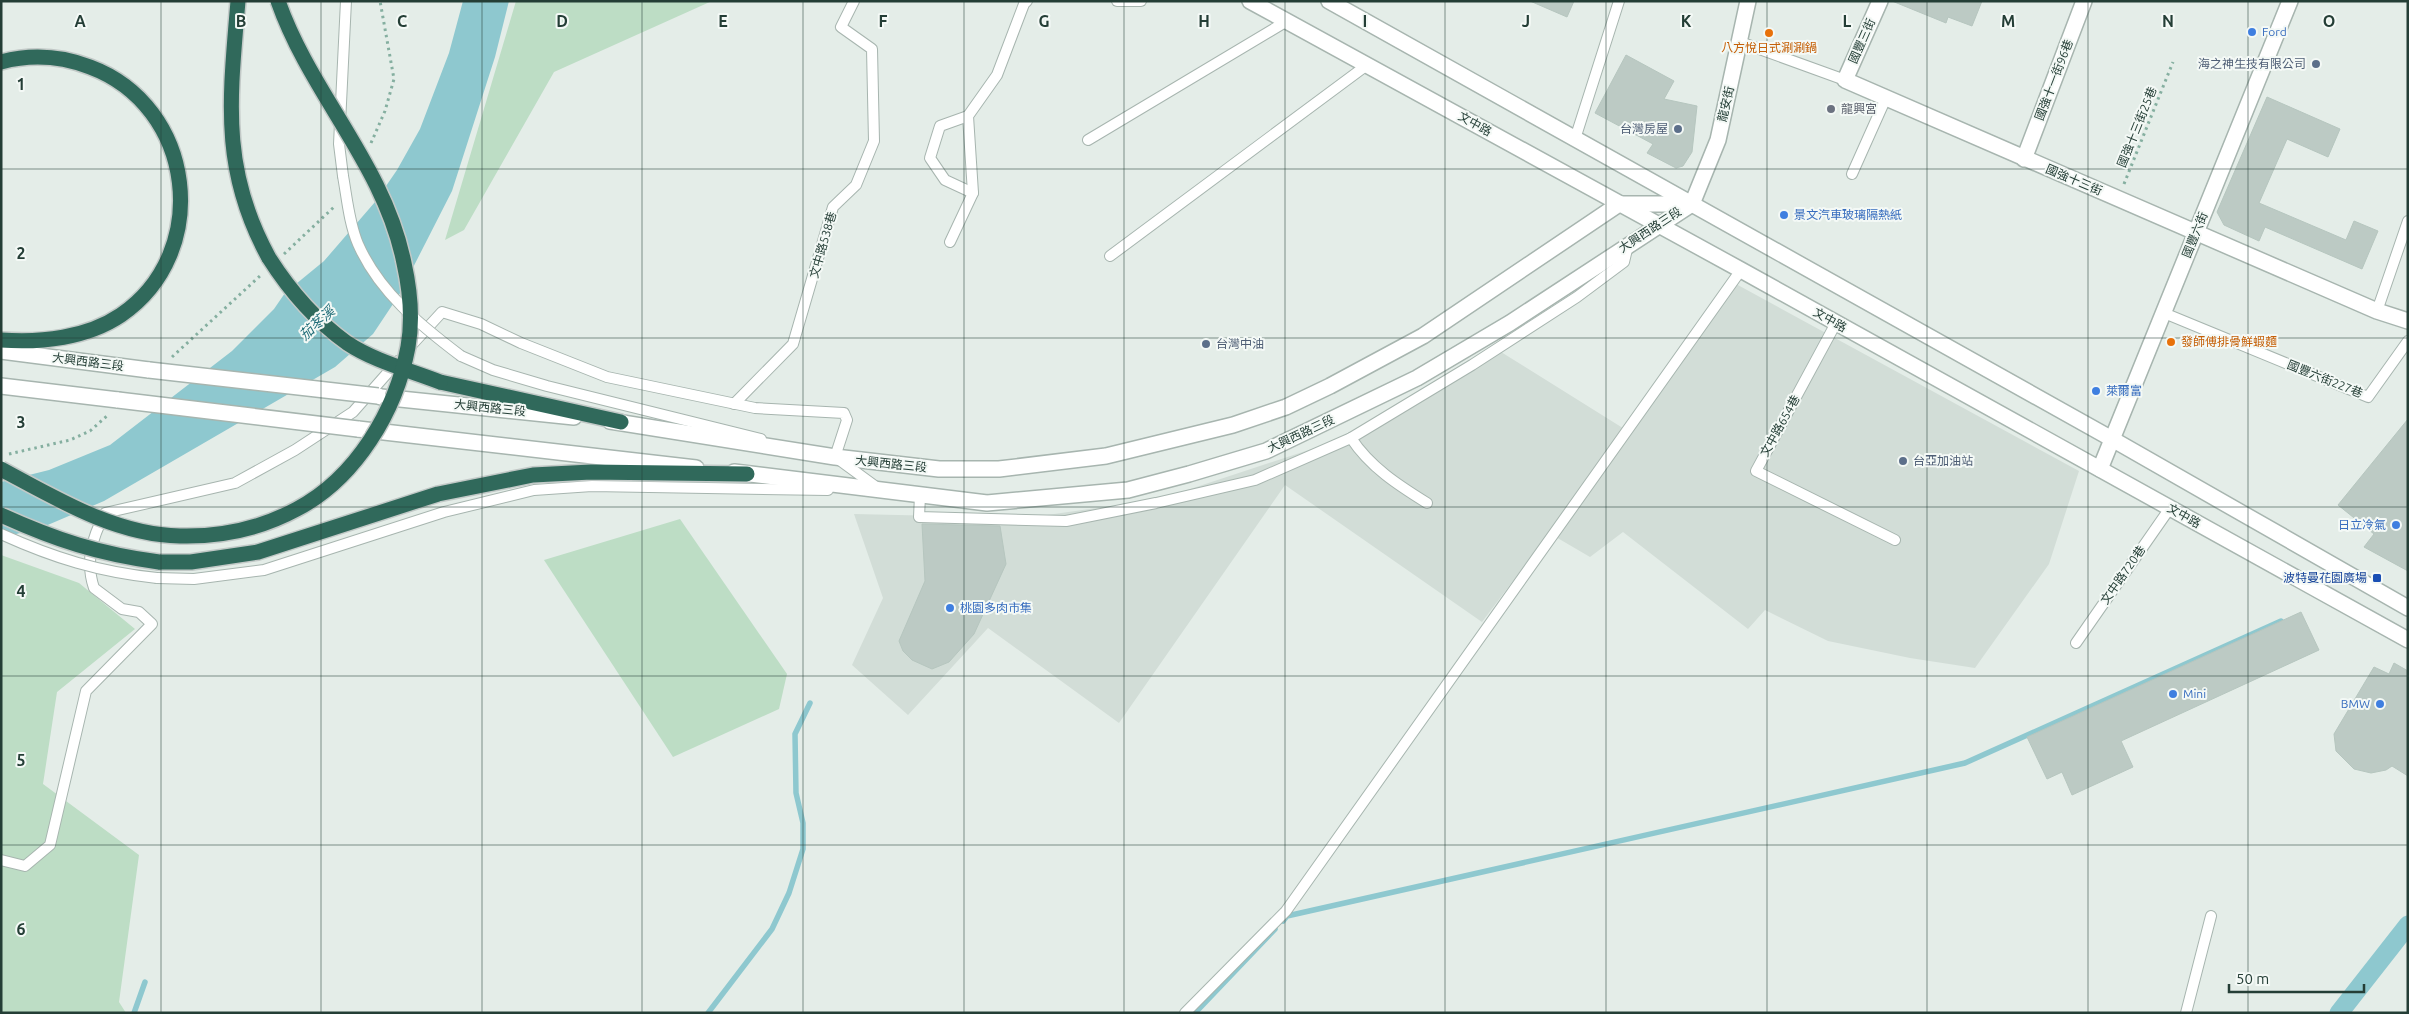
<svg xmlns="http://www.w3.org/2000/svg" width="2409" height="1014" font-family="Ubuntu,'Noto Sans TC',sans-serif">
<rect width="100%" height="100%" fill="#e4ede8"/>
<!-- built -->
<path fill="#d2ddd7" d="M1736 284 2079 471 2049 564 1975 668 1910 658 1828 641 1765 610 1748 629 1623 532 1590 557 1549 533 1482 622 1285 485 1119 723 988 628 908 715 852 665 883 598 854 514 1026 518 1160 499 1339 440 1501 352 1626 430Z"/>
<!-- green -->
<g fill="#bdddc5">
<path d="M516 1H712L554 72 464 230 445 240Z"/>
<path d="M680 519 787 674 779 709 673 757 544 560Z"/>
<path d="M1 555 79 583 135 629 57 692 43 784 139 855 119 1002 126 1013H1Z"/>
</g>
<!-- water -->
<path fill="#8ec8cf" d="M463 1H509L495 57 452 191 399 295 373 334 335 367 104 501 43 527 1 538V482L49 470 110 445 232 351 274 309 285 293 324 261 375 202 397 170 420 129 449 53Z"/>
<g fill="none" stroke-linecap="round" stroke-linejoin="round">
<!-- stream -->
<g stroke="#8ec8cf" stroke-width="5.5">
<path d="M1283 921 1287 916 1965 763 2281 621"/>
<path d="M134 1013 145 982"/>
<path d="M708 1013 772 929 789 893 803 849V823L796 793 795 734 810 703"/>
<path d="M1195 1013 1275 929"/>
</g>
<!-- canal -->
<path stroke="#8ec8cf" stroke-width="19" d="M2339 1013 2408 925"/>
</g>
<!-- building -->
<g fill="#bccac4" stroke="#b6c6bf">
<path d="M1530 1H1574L1567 17Z"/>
<path d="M1892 1H1982L1972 26 1948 17 1946 23Z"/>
<path d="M1626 55 1674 81 1664 99 1697 106 1692 152 1683 166 1676 168 1647 153 1653 144 1595 113Z"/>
<path d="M2267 97 2340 129 2328 157 2287 139 2259 203 2346 240 2354 221 2378 231 2362 269 2265 227 2259 241 2224 225 2217 212Z"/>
<path d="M2408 419V571L2364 547 2374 534 2338 505Z"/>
<path d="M922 524 1000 526 1006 564 974 634 949 662 932 669 912 660 903 651 899 641 925 581Z"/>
<path d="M2301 612 2319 650 2121 741 2133 767 2072 795 2062 772 2047 779 2027 737Z"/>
<path d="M2394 663 2408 671V776L2392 766 2386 770 2371 773 2354 769 2336 751 2334 734 2374 667 2389 674Z"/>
</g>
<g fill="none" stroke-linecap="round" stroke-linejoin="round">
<defs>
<g id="service">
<path d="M1117 1H1141"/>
<path d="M1740 42 1845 80"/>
<path d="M968 116 940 126 930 158 945 180 973 193"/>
<path d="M1575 139 1619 1"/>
<path d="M1088 140 1287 21"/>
<path d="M1852 174 1886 98"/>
<path d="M343 176 339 144 346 1"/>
<path d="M950 242 973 193 968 116 997 75 1024 4 1027 1"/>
<path d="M1110 256 1367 65"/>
<path d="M2377 311 2408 221"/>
<path d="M2164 313 2368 397 2408 341"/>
<path d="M1836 323 1756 471 1895 540"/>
<path d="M407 350 442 312 481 324 521 343 607 377 755 408 844 413 847 420 835 457"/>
<path d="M461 356 493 370 547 386 761 439"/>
<path d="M734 404 793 344 833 207 856 185 874 141 872 49 841 27 854 1"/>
<path d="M1351 438C1370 467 1398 485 1427 503"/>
<path d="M838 459 879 489"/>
<path d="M920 496 919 517 1066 521 1156 503 1255 480 1351 438 1472 365 1577 297 1624 262 1628 245"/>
<path d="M157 578 194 579 264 570 444 512 534 490 592 486 828 490"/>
<path d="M2076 643 2170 508"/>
<path d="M1 860 25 866 50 845 86 691 152 624 139 612 122 609 94 588C85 561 92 538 105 513L235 483 295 450 353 412 398 361"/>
<path d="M1185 1013 1286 911 1741 270"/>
<path d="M2186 1013 2211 916"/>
</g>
<g id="minor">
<path d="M1880 1 1845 80 2377 311 2408 321"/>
<path d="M2024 159 2084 1"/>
<path d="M2100 469 2290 1"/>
</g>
<g id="tertiary">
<path d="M1250 1 1741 270 2408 640"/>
<path d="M1329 1 2112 439 2408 608"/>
<path d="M1692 204 1718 140 1748 1"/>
<path d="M1 351 149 370"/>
<path d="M1 386 118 400"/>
<path d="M381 397 574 417"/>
<path d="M610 421 835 457 939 469H999L1106 456 1233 425 1286 407 1330 386 1423 336 1619 204H1692"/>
<path d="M358 429 696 468"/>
<path d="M734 472 987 503 1128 490 1189 474 1266 451 1417 378 1510 323 1692 204"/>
</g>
<g id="motorway">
<path d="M238 1C230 98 220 169 269 258"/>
<path d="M1 62C31 54 61 56 90 67 195 106 213 252 121 315 87 338 41 343 1 340"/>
<path d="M440 382 621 422"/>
<path d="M159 562H191L258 552 438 494 533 475 591 472 747 474"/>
</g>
</defs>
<!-- service casing -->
<use href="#service" stroke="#a7b5af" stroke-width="12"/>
<!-- minor casing -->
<use href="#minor" stroke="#a7b5af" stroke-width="18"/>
<!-- tertiary casing -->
<use href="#tertiary" stroke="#a7b5af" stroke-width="18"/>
<!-- motorway casing -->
<use href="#motorway" stroke="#c2c9c7" stroke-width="18"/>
<!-- path -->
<g stroke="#85afa0" stroke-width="3" stroke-dasharray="2.5 4" stroke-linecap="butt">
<path d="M371 143 385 111 394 79 380 1"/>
<path d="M2124 184 2173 62"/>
<path d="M284 254 334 207"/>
<path d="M172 357 261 275"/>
<path d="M9 454 70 440 90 431 108 415"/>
</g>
<!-- service -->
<use href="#service" stroke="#fff" stroke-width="10"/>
<!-- minor -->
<use href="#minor" stroke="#fff" stroke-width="15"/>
<!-- tertiary -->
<use href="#tertiary" stroke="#fff" stroke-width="15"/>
<!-- motorway -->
<use href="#motorway" stroke="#30695b" stroke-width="15"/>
<defs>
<g id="service-bridge">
<path d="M343 176C347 198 349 223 358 244 379 292 420 325 461 356"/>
<path d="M1 534C54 558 99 572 157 578"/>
</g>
<g id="tertiary-bridge">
<path d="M149 370 378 396"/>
<path d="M118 400 358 429"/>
</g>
<g id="motorway-bridge">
<path d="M269 258C290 291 315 320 347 343 374 361 409 370 440 382"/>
<path d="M1 469C57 499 116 535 180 536 221 537 262 528 297 509 356 478 396 411 408 347 413 319 410 290 404 263 384 164 311 95 278 1"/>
<path d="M1 515C56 540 99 554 159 562"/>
</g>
</defs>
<!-- service-bridge casing -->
<use href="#service-bridge" stroke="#a7b5af" stroke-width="12" stroke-linecap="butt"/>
<!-- tertiary-bridge casing -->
<use href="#tertiary-bridge" stroke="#a7b5af" stroke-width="18" stroke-linecap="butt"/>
<!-- motorway-bridge casing -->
<use href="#motorway-bridge" stroke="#c2c9c7" stroke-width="18" stroke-linecap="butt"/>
<!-- service-bridge -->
<use href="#service-bridge" stroke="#fff" stroke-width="10"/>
<!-- tertiary-bridge -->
<use href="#tertiary-bridge" stroke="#fff" stroke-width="15"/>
<!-- motorway-bridge -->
<use href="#motorway-bridge" stroke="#30695b" stroke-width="15"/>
</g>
<!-- grid -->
<path fill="none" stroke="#243e36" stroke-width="1" stroke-opacity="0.55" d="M161 1V1013M321 1V1013M482 1V1013M642 1V1013M803 1V1013M964 1V1013M1124 1V1013M1285 1V1013M1445 1V1013M1606 1V1013M1767 1V1013M1927 1V1013M2088 1V1013M2248 1V1013M1 169H2408M1 338H2408M1 507H2408M1 676H2408M1 845H2408"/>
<!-- markers -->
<g fill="#3f7fe0" stroke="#f4f9f6" stroke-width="2">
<circle cx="2252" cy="32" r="5"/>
<circle cx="1784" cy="215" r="5"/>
<circle cx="2096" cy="391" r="5"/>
<circle cx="2396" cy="525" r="5"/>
<circle cx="950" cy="608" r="5"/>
<circle cx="2173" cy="694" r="5"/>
<circle cx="2380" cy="704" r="5"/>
</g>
<g fill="#e8710a" stroke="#f4f9f6" stroke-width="2">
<circle cx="1769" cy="33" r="5"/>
<circle cx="2171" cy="342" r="5"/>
</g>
<g fill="#5c6f8a" stroke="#f4f9f6" stroke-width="2">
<circle cx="2316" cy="64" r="5"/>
<circle cx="1678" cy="129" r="5"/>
<circle cx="1206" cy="344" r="5"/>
<circle cx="1903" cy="461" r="5"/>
</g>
<circle fill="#6b7280" stroke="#f4f9f6" stroke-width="2" cx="1831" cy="109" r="5"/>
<rect fill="#1a4fb4" stroke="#f4f9f6" stroke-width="2" x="2372" y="573" width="10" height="10" rx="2.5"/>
<g text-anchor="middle" stroke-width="4" stroke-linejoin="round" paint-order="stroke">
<!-- shop labels -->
<g font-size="12" fill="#366cbe" stroke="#f4f9f6" text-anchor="start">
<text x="2262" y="36">Ford</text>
<text x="1794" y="219">景文汽車玻璃隔熱紙</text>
<text x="2106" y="395">萊爾富</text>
<text x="2386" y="529" text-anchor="end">日立冷氣</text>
<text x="960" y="612">桃園多肉市集</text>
<text x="2183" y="698">Mini</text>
<text x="2370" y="708" text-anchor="end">BMW</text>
</g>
<!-- street labels -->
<g font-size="12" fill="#243e36" stroke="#f4f9f6">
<text transform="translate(1862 41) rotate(-66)" y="4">國豐三街</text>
<text transform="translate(2054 80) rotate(-69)" y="4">國強十一街96巷</text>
<text transform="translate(1726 104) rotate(-77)" y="4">龍安街</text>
<text transform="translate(1475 124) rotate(29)" y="4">文中路</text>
<text transform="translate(2137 127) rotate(-68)" y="4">國強十三街25巷</text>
<text transform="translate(2074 180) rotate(23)" y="4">國強十三街</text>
<text transform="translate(1650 230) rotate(-33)" y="4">大興西路三段</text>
<text transform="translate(2195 235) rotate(-68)" y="4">國豐六街</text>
<text transform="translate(823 245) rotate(-74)" y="4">文中路538巷</text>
<text transform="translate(1830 320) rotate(29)" y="4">文中路</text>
<text transform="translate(88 362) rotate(7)" y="4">大興西路三段</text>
<text transform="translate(2325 379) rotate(22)" y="4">國豐六街227巷</text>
<text transform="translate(490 408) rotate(6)" y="4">大興西路三段</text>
<text transform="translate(1780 426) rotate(-61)" y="4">文中路654巷</text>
<text transform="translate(1301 434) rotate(-25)" y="4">大興西路三段</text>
<text transform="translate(891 464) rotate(6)" y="4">大興西路三段</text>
<text transform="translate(2184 516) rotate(29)" y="4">文中路</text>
<text transform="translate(2123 575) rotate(-55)" y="4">文中路720巷</text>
</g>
<!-- food labels -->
<g font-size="12" fill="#c56008" stroke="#f4f9f6">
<text x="1769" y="52">八方悅日式涮涮鍋</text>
<text x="2181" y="346" text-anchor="start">發師傅排骨鮮蝦麵</text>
</g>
<!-- service labels -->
<g font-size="12" fill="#4e5e75" stroke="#f4f9f6" text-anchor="end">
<text x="2306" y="68">海之神生技有限公司</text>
<text x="1668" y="133">台灣房屋</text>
<text x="1216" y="348" text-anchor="start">台灣中油</text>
<text x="1913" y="465" text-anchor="start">台亞加油站</text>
</g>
<!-- worship labels -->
<g font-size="12" fill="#5b616d" stroke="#f4f9f6" text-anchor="start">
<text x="1841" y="113">龍興宮</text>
</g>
<!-- transit labels -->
<g font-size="12" fill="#164399" stroke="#f4f9f6" text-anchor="end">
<text x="2367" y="582">波特曼花園廣場</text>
</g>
<!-- water labels -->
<g font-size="14" font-style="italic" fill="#206d78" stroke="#f4f9f6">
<text transform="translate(317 323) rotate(-43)" y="5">茄苳溪</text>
</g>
</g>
<g font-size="16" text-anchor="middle" font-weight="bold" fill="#243e36" stroke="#f4f9f6" stroke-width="4" stroke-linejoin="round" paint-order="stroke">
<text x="80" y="27">A</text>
<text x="241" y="27">B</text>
<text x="402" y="27">C</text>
<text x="562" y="27">D</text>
<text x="723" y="27">E</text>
<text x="883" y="27">F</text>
<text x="1044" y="27">G</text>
<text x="1204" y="27">H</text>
<text x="1365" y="27">I</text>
<text x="1526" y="27">J</text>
<text x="1686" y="27">K</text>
<text x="1847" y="27">L</text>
<text x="2008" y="27">M</text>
<text x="2168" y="27">N</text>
<text x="2329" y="27">O</text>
<text x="21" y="90">1</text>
<text x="21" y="259">2</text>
<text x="21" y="428">3</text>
<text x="21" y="597">4</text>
<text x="21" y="766">5</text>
<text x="21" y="935">6</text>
</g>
<!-- border -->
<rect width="2409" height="1014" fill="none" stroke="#243e36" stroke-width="5"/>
<!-- scale -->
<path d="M2229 984v8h135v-8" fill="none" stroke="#243e36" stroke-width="2.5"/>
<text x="2236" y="984" font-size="15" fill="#243e36" stroke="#f4f9f6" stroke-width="4" paint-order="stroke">50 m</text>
</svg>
